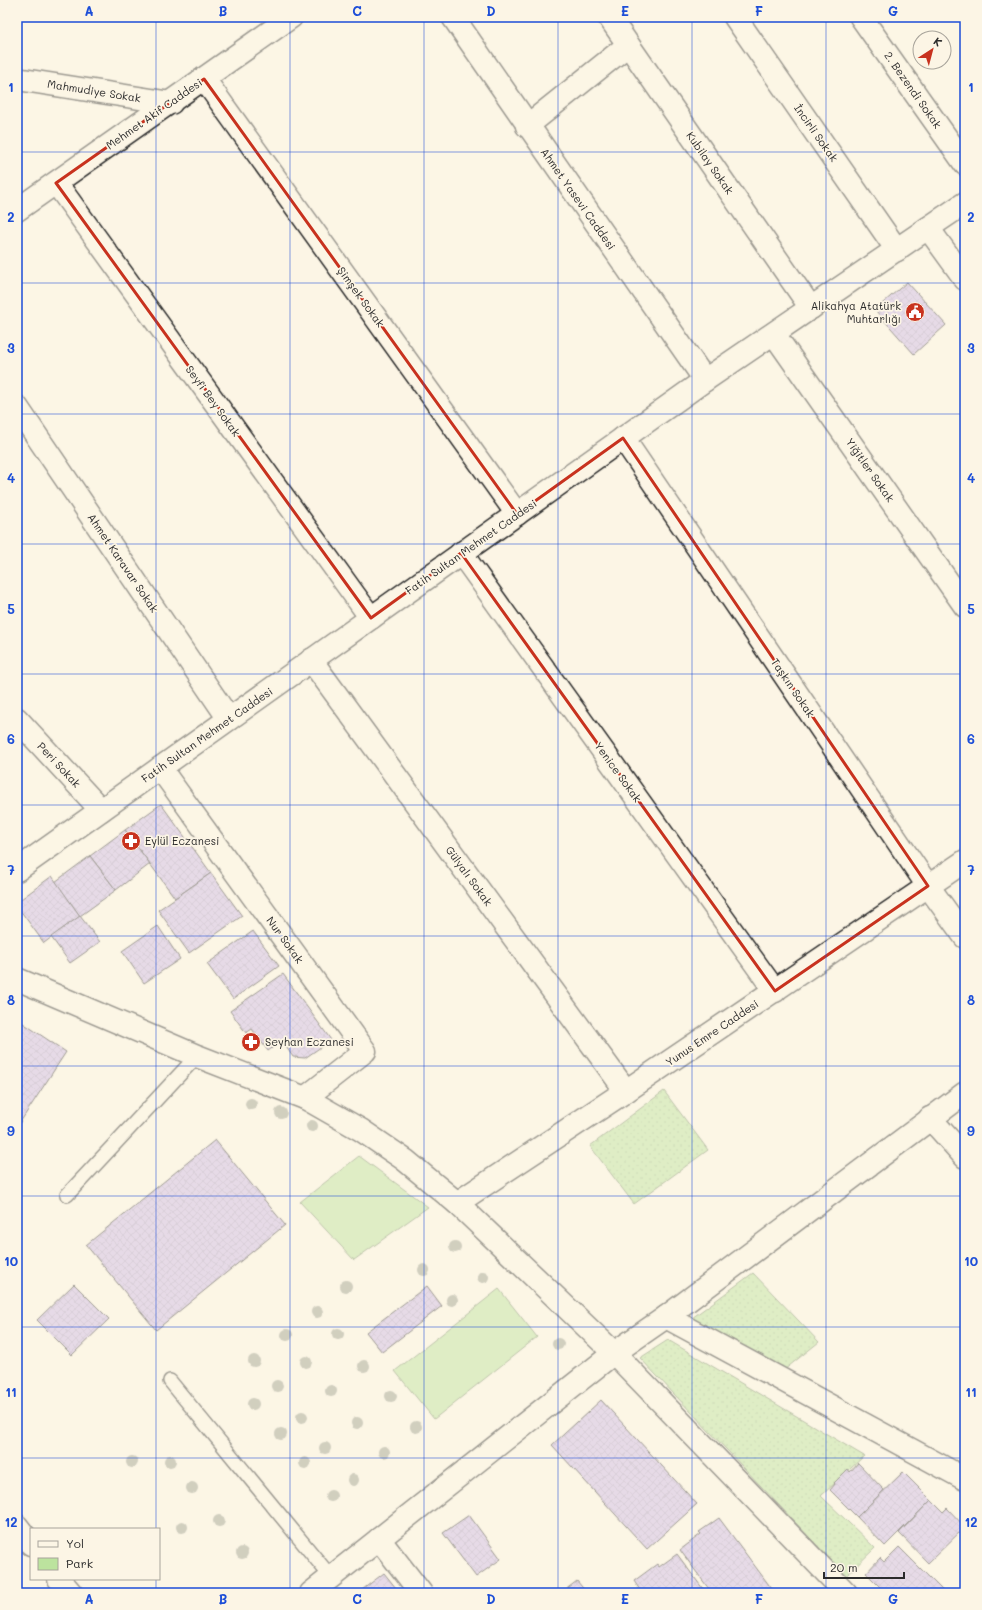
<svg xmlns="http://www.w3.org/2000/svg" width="982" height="1610" font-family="Mali,sans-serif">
<defs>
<pattern id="grass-dots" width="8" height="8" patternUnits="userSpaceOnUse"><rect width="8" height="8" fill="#bce39e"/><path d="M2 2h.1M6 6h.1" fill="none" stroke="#a2c388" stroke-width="1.8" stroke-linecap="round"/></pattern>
<pattern id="building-cross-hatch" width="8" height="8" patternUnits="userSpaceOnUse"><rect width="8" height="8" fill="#cdb9e9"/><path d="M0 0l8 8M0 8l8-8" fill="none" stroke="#b09fc8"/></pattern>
</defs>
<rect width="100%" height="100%" fill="#fcf5e5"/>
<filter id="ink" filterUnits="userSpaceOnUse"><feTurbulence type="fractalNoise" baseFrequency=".025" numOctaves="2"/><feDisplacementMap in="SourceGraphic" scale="8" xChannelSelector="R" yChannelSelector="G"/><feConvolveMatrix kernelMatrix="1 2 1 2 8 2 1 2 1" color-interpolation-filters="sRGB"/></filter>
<g filter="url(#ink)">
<!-- grass -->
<g fill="url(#grass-dots)" stroke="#748764">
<path d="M664 1091 708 1150 634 1204 590 1146Z"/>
<path d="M753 1273 819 1342 784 1370 692 1318Z"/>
<path d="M668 1340 864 1456 821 1496 875 1548 846 1576 640 1358Z"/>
</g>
<!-- green -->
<g fill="#bce39e" stroke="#748764">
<path d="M359 1156 428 1207 354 1260 300 1202Z"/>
<path d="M499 1289 537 1337 434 1419 395 1371Z"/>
</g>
<!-- building -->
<g fill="url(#building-cross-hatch)" stroke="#2b2b2b">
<path d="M907 282 946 325 914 354 875 310Z"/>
<path d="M161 804 211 873 175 898 125 830Z"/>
<path d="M125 830 150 864 116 890 90 856Z"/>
<path d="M90 856 116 890 80 916 55 882Z"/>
<path d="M211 873 242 916 189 953 158 910Z"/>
<path d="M52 876 80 916 44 943 17 906V902Z"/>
<path d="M80 916 100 942 70 963 51 937Z"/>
<path d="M158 926 180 959 144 983 122 951Z"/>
<path d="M253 931 279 966 233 999 207 964Z"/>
<path d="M283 974 331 1040 305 1058 293 1057 282 1041 268 1051 252 1029 246 1033 230 1011Z"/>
<path d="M17 1019 66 1052 17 1127Z"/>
<path d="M215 1140 285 1225 156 1330 86 1245Z"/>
<path d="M74 1284 109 1319 72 1355 37 1320Z"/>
<path d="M427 1286 442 1306 382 1352 366 1332Z"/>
<path d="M601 1400 697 1504 647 1549 552 1445Z"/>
<path d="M858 1463 884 1490 857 1517 830 1490 835 1484 834 1483 848 1469 850 1472Z"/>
<path d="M903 1472 931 1500 885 1546 857 1517Z"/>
<path d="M931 1500 943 1512 947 1508 965 1527 928 1563 899 1533Z"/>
<path d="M469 1515 501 1559 476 1577 443 1533Z"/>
<path d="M719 1518 775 1593H712L680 1550 701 1534 699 1532Z"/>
<path d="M899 1547 945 1593H886L866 1573 880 1558 884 1562Z"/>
<path d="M677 1554 706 1593H642L634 1581 657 1564 659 1567Z"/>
<path d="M384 1573 400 1593H358Z"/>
<path d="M577 1581 587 1593H561Z"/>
</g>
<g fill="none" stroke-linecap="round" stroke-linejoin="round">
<defs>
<g id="lane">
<path d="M67 1195 197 1056"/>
<path d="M170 1381 331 1577"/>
</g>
<g id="street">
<path d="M609 17 811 308"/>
<path d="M735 17 897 250"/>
<path d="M861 17 965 164"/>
<path d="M17 79 171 103"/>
<path d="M204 79 517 514"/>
<path d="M527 126 628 45"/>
<path d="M56 183 371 618"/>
<path d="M17 210 291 17"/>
<path d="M928 228 965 203"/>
<path d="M774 334 965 606"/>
<path d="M17 407 229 719"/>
<path d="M623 438 928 886 965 937"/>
<path d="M461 553 775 991"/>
<path d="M311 660 626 1091"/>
<path d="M17 719 101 810"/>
<path d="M160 768 365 1051 305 1098"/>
<path d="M17 979 197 1056 305 1098 361 1130 405 1160 457 1203 569 1310 614 1353 846 1593"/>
<path d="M930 1118 965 1157"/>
<path d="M457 1203 626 1091 965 861"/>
<path d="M666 1317 965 1479"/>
<path d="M379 1539 421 1593"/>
<path d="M311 1593 614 1353 666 1317 965 1093"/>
</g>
<g id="secondary">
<path d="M453 17 705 380"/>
<path d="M17 870 705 380 928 228 965 279"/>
<path d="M17 1526 31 1544"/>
<path d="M59 1579 71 1593"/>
</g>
</defs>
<!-- lane casing -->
<use href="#lane" stroke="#2b2b2b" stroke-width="16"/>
<!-- street casing -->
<use href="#street" stroke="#2b2b2b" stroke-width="25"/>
<!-- secondary casing -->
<use href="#secondary" stroke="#2b2b2b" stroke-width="25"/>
<!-- lane -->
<use href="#lane" stroke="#fcf5e5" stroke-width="13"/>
<!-- street -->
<use href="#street" stroke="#fcf5e5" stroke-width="22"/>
<!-- secondary -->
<use href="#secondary" stroke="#fcf5e5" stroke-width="22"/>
</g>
<!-- trees -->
<g fill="#9d9f8f">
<circle cx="251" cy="1104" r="6"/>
<circle cx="281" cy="1113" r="6"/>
<circle cx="312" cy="1126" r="6"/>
<circle cx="455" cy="1247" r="6"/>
<circle cx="424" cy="1270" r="6"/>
<circle cx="483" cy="1277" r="6"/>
<circle cx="346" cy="1286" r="6"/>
<circle cx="452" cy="1300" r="6"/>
<circle cx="317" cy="1312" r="6"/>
<circle cx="338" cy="1334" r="6"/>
<circle cx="287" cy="1335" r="6"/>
<circle cx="558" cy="1344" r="6"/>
<circle cx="254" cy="1361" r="6"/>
<circle cx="306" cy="1362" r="6"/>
<circle cx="364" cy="1366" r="6"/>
<circle cx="277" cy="1386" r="6"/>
<circle cx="331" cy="1391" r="6"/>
<circle cx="391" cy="1396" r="6"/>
<circle cx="253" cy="1404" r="6"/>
<circle cx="302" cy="1417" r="6"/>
<circle cx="357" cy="1423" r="6"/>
<circle cx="416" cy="1427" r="6"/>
<circle cx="281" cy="1434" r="6"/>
<circle cx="325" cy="1448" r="6"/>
<circle cx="384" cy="1452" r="6"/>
<circle cx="170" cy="1461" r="6"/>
<circle cx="132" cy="1462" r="6"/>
<circle cx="305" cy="1463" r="6"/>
<circle cx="353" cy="1480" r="6"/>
<circle cx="192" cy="1488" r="6"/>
<circle cx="331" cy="1496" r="6"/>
<circle cx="219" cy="1521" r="6"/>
<circle cx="182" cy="1527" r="6"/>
<circle cx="242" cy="1553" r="6"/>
</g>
</g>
<!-- marked area -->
<path d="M0 0H982V1610H0ZM204 79 517 514 623 438 928 886 775 991 461 553 371 618 56 183Z" fill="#fcf5e5" fill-opacity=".55" fill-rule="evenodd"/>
<path fill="none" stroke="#c8321e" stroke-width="3" stroke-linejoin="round" d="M204 79 517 514 623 438 928 886 775 991 461 553 371 618 56 183Z"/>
<!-- grid -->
<path fill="none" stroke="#1d4ed8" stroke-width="1" stroke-opacity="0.55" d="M156 17V1529M290 17V1593M424 17V1593M558 17V1593M692 17V1593M826 17V1593M17 152H965M17 283H965M17 414H965M17 544H965M17 674H965M17 805H965M17 936H965M17 1066H965M17 1196H965M17 1327H965M17 1458H965M156 1579V1593"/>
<!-- icons -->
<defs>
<symbol id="civic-disc" viewBox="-11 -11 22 22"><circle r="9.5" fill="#c8321e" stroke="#fcf5e5"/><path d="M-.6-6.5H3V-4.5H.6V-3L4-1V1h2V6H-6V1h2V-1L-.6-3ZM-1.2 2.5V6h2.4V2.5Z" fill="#fff"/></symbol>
<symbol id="pharmacy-disc" viewBox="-11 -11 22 22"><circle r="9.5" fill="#c8321e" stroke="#fcf5e5"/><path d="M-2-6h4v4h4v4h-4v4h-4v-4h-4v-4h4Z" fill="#fff"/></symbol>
</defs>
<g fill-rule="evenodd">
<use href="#civic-disc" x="904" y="301" width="22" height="22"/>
<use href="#pharmacy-disc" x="120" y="830" width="22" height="22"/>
<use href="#pharmacy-disc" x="240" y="1031" width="22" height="22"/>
</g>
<g text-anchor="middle" stroke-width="3.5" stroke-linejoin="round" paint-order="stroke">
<!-- street labels -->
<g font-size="11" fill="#2b2b2b" stroke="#fcf5e5">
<text transform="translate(913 90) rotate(55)" y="4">2. Bezendi Sokak</text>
<text transform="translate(94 91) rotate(9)" y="4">Mahmudiye Sokak</text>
<text transform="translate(154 114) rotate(-35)" y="4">Mehmet Akif Caddesi</text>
<text transform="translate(816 133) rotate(55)" y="4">İncirli Sokak</text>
<text transform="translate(710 163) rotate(55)" y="4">Kubilay Sokak</text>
<text transform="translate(578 199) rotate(55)" y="4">Ahmet Yasevi Caddesi</text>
<text transform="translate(361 297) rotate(54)" y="4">Şimşek Sokak</text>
<text transform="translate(213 401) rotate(54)" y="4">Seyfi Bey Sokak</text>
<text transform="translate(870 470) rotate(55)" y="4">Yiğitler Sokak</text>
<text transform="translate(471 547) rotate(-35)" y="4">Fatih Sultan Mehmet Caddesi</text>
<text transform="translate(123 563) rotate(56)" y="4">Ahmet Karavar Sokak</text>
<text transform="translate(793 688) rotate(56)" y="4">Taşkın Sokak</text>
<text transform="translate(207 735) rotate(-35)" y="4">Fatih Sultan Mehmet Caddesi</text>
<text transform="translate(59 765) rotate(47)" y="4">Peri Sokak</text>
<text transform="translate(618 772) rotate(54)" y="4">Yenice Sokak</text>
<text transform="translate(469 876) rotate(54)" y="4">Gülyalı Sokak</text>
<text transform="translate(285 940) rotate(54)" y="4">Nur Sokak</text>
<text transform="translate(712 1033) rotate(-34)" y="4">Yunus Emre Caddesi</text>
</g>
<!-- poi labels -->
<g font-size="11" fill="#2b2b2b" stroke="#fcf5e5" text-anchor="start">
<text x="901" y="310" text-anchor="end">Alikahya Atatürk<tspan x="901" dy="13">Muhtarlığı</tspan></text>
<text x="145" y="845">Eylül Eczanesi</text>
<text x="265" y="1046">Seyhan Eczanesi</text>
</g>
</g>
<!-- margin -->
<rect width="982" height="1610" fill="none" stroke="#fcf5e5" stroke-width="44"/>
<!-- legend -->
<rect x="30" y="1528" width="130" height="52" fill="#fcf5e5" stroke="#a8a49b"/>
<rect x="38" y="1541" width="20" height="6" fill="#fcf5e5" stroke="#a8a49b"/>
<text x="66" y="1548" font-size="12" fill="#2b2b2b">Yol</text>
<rect x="38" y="1558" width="20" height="12" fill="#bce39e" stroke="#a8a49b"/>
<text x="66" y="1568" font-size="12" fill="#2b2b2b">Park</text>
<!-- north arrow -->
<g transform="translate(932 50) rotate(36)"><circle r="19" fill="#fcf5e5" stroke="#a8a49b"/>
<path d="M0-3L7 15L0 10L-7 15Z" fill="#c8321e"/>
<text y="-6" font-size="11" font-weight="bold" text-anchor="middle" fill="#2b2b2b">K</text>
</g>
<!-- scale -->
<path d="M824 1572v6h80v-6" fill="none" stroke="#2b2b2b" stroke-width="2"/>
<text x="830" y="1572" font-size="12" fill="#2b2b2b" stroke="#fcf5e5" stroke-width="3" paint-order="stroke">20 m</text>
<rect x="22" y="22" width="938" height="1566" fill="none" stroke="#1d4ed8" stroke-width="1.5"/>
<g font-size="13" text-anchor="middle" font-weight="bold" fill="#1d4ed8">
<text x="89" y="16">A</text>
<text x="223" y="16">B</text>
<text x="357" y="16">C</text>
<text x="491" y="16">D</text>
<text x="625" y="16">E</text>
<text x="759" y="16">F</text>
<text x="893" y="16">G</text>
<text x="11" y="92">1</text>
<text x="971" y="92">1</text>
<text x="11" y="222">2</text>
<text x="971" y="222">2</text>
<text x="11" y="353">3</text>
<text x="971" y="353">3</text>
<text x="11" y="483">4</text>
<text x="971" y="483">4</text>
<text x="11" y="614">5</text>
<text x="971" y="614">5</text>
<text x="11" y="744">6</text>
<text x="971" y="744">6</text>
<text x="11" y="875">7</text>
<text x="971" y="875">7</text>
<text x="11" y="1005">8</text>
<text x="971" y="1005">8</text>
<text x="11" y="1136">9</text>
<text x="971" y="1136">9</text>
<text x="11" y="1266">10</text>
<text x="971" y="1266">10</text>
<text x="11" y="1397">11</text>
<text x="971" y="1397">11</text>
<text x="11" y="1527">12</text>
<text x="971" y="1527">12</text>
<text x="89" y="1604">A</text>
<text x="223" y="1604">B</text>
<text x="357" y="1604">C</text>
<text x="491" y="1604">D</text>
<text x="625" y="1604">E</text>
<text x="759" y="1604">F</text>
<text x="893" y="1604">G</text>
</g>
</svg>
